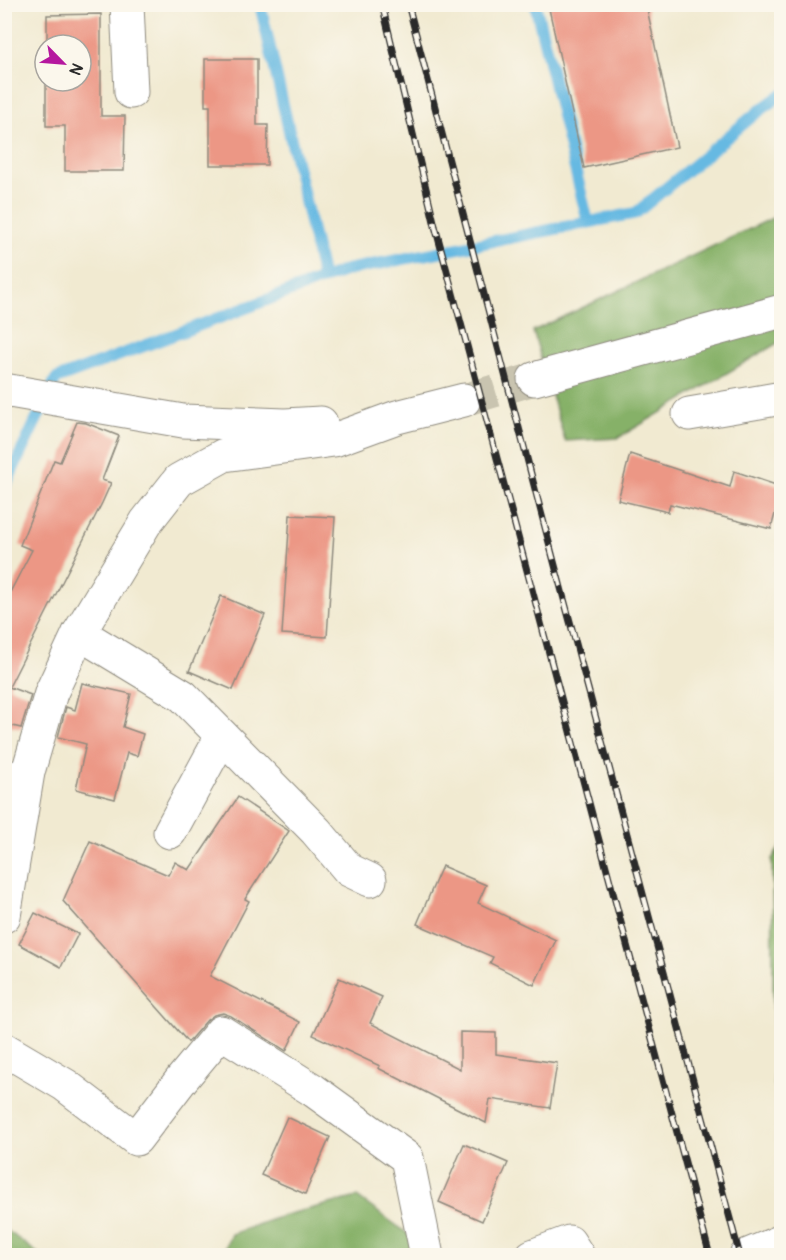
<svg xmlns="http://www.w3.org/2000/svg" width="786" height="1260" font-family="Pangolin,sans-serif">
<rect width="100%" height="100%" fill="#fbf7ec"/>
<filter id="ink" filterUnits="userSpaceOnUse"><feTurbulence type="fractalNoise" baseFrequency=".0167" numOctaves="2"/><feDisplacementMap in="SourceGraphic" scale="12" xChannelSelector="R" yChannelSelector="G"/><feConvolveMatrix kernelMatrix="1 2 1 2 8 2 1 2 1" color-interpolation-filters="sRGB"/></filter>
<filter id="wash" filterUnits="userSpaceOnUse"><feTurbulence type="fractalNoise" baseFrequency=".008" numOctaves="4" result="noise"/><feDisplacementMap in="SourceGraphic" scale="24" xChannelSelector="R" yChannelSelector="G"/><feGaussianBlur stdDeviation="1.35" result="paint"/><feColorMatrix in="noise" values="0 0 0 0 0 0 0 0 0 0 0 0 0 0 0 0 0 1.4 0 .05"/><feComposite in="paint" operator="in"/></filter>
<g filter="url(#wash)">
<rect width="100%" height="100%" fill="#f1ead1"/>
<!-- forest -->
<g fill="#86b168" stroke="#586e4a" stroke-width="1.5">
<path d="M781 214V341L618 438 565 441 533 331Z"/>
<path d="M781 846V1105L774 1083 772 859Z"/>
<path d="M357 1197 407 1233 429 1256H222L231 1234 285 1215Z"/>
<path d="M5 1229 40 1255H5Z"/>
</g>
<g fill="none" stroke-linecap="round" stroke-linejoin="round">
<!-- stream -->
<g stroke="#66b9e2" stroke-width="12">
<path d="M260 4 323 279"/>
<path d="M535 4 588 222"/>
<path d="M4 488 56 379 347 270 636 213 754 115 782 94"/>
</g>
</g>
<g id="blocks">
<!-- building -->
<g fill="#ec9785">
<path d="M548 4H646L677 147 584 168Z"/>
<path d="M101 14V116H125L124 171H65V126H46V81H81V45H47V15Z"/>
<path d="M205 59H257V125H268L267 165H210V106H205Z"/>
<path d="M77 422 86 423 119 436 102 480 111 483 102 503 9 687 31 695 21 728 4 724V604L32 550 20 545 54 460 60 462Z"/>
<path d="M630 454 730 487 734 471 782 487 771 529 670 504 668 512 618 500Z"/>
<path d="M290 515 335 517 327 637 282 634Z"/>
<path d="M221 596 265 615 233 690 189 671Z"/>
<path d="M82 683 131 694 123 727 143 734 137 756 127 753 115 799 76 789 86 744 58 737 66 707 75 710Z"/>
<path d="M238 797 289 831 245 899 249 901 210 976 300 1022 286 1051 231 1016 223 1013 214 1015 207 1020 188 1042 63 901 90 841 168 875 175 862 189 870Z"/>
<path d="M442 866 486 885 478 903 556 940 534 985 490 963 493 957 417 924Z"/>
<path d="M35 913 78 934 61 967 19 944Z"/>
<path d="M339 978 382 997 370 1023 460 1069V1032L496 1033V1054L557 1063 550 1108 490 1099 486 1123 378 1068 380 1066 313 1035Z"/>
<path d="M287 1117 330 1137 305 1194 261 1175Z"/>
<path d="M464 1144 508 1163 482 1221 439 1202Z"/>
</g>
</g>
</g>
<g filter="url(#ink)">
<use href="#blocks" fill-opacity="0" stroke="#8e8a7e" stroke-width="1.5"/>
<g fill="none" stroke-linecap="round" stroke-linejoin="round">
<!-- minor-tunnel -->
<path stroke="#c9c4b0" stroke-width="33" stroke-dasharray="33 16" stroke-linecap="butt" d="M464 400 534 379"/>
<defs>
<g id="minor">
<path d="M127 4 131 92"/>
<path d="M534 379 782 311"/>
<path d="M4 390 183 421 285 425 321 423"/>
<path d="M689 414 782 398"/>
<path d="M79 633 183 696 316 831 349 870 370 880"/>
<path d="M4 784 28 772 51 693 79 633 146 522 179 480 224 455 334 440 397 417 464 400"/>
<path d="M170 832 222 736"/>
<path d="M4 916 28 772"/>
<path d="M4 1049 65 1085 136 1139 182 1079 221 1032 313 1090 407 1158 427 1256"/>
<path d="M532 1256 569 1242 578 1256"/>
<path d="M746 1256 782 1241"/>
</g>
</defs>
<!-- minor casing -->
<use href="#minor" stroke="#8e8a7e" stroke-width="35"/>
<!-- minor -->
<use href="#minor" stroke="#fff" stroke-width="33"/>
<defs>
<g id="rail">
<path d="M382 4 435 226 710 1256"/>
<path d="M408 4 557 573 740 1256"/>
</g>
</defs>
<!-- rail casing -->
<use href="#rail" stroke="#2b2b2b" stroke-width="7"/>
<!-- rail -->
<use href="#rail" stroke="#fbf7ec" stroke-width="4.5" stroke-dasharray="14" stroke-linecap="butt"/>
</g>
</g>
<!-- margin -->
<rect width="786" height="1260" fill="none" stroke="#fbf7ec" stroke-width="24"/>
<!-- north arrow -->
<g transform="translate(63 63) rotate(115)"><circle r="28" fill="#fbf7ec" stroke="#a8a59f" stroke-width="1.5"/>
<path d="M0-4.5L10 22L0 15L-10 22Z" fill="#b5179e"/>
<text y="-9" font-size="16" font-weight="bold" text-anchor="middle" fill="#2b2b2b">N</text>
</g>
</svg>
